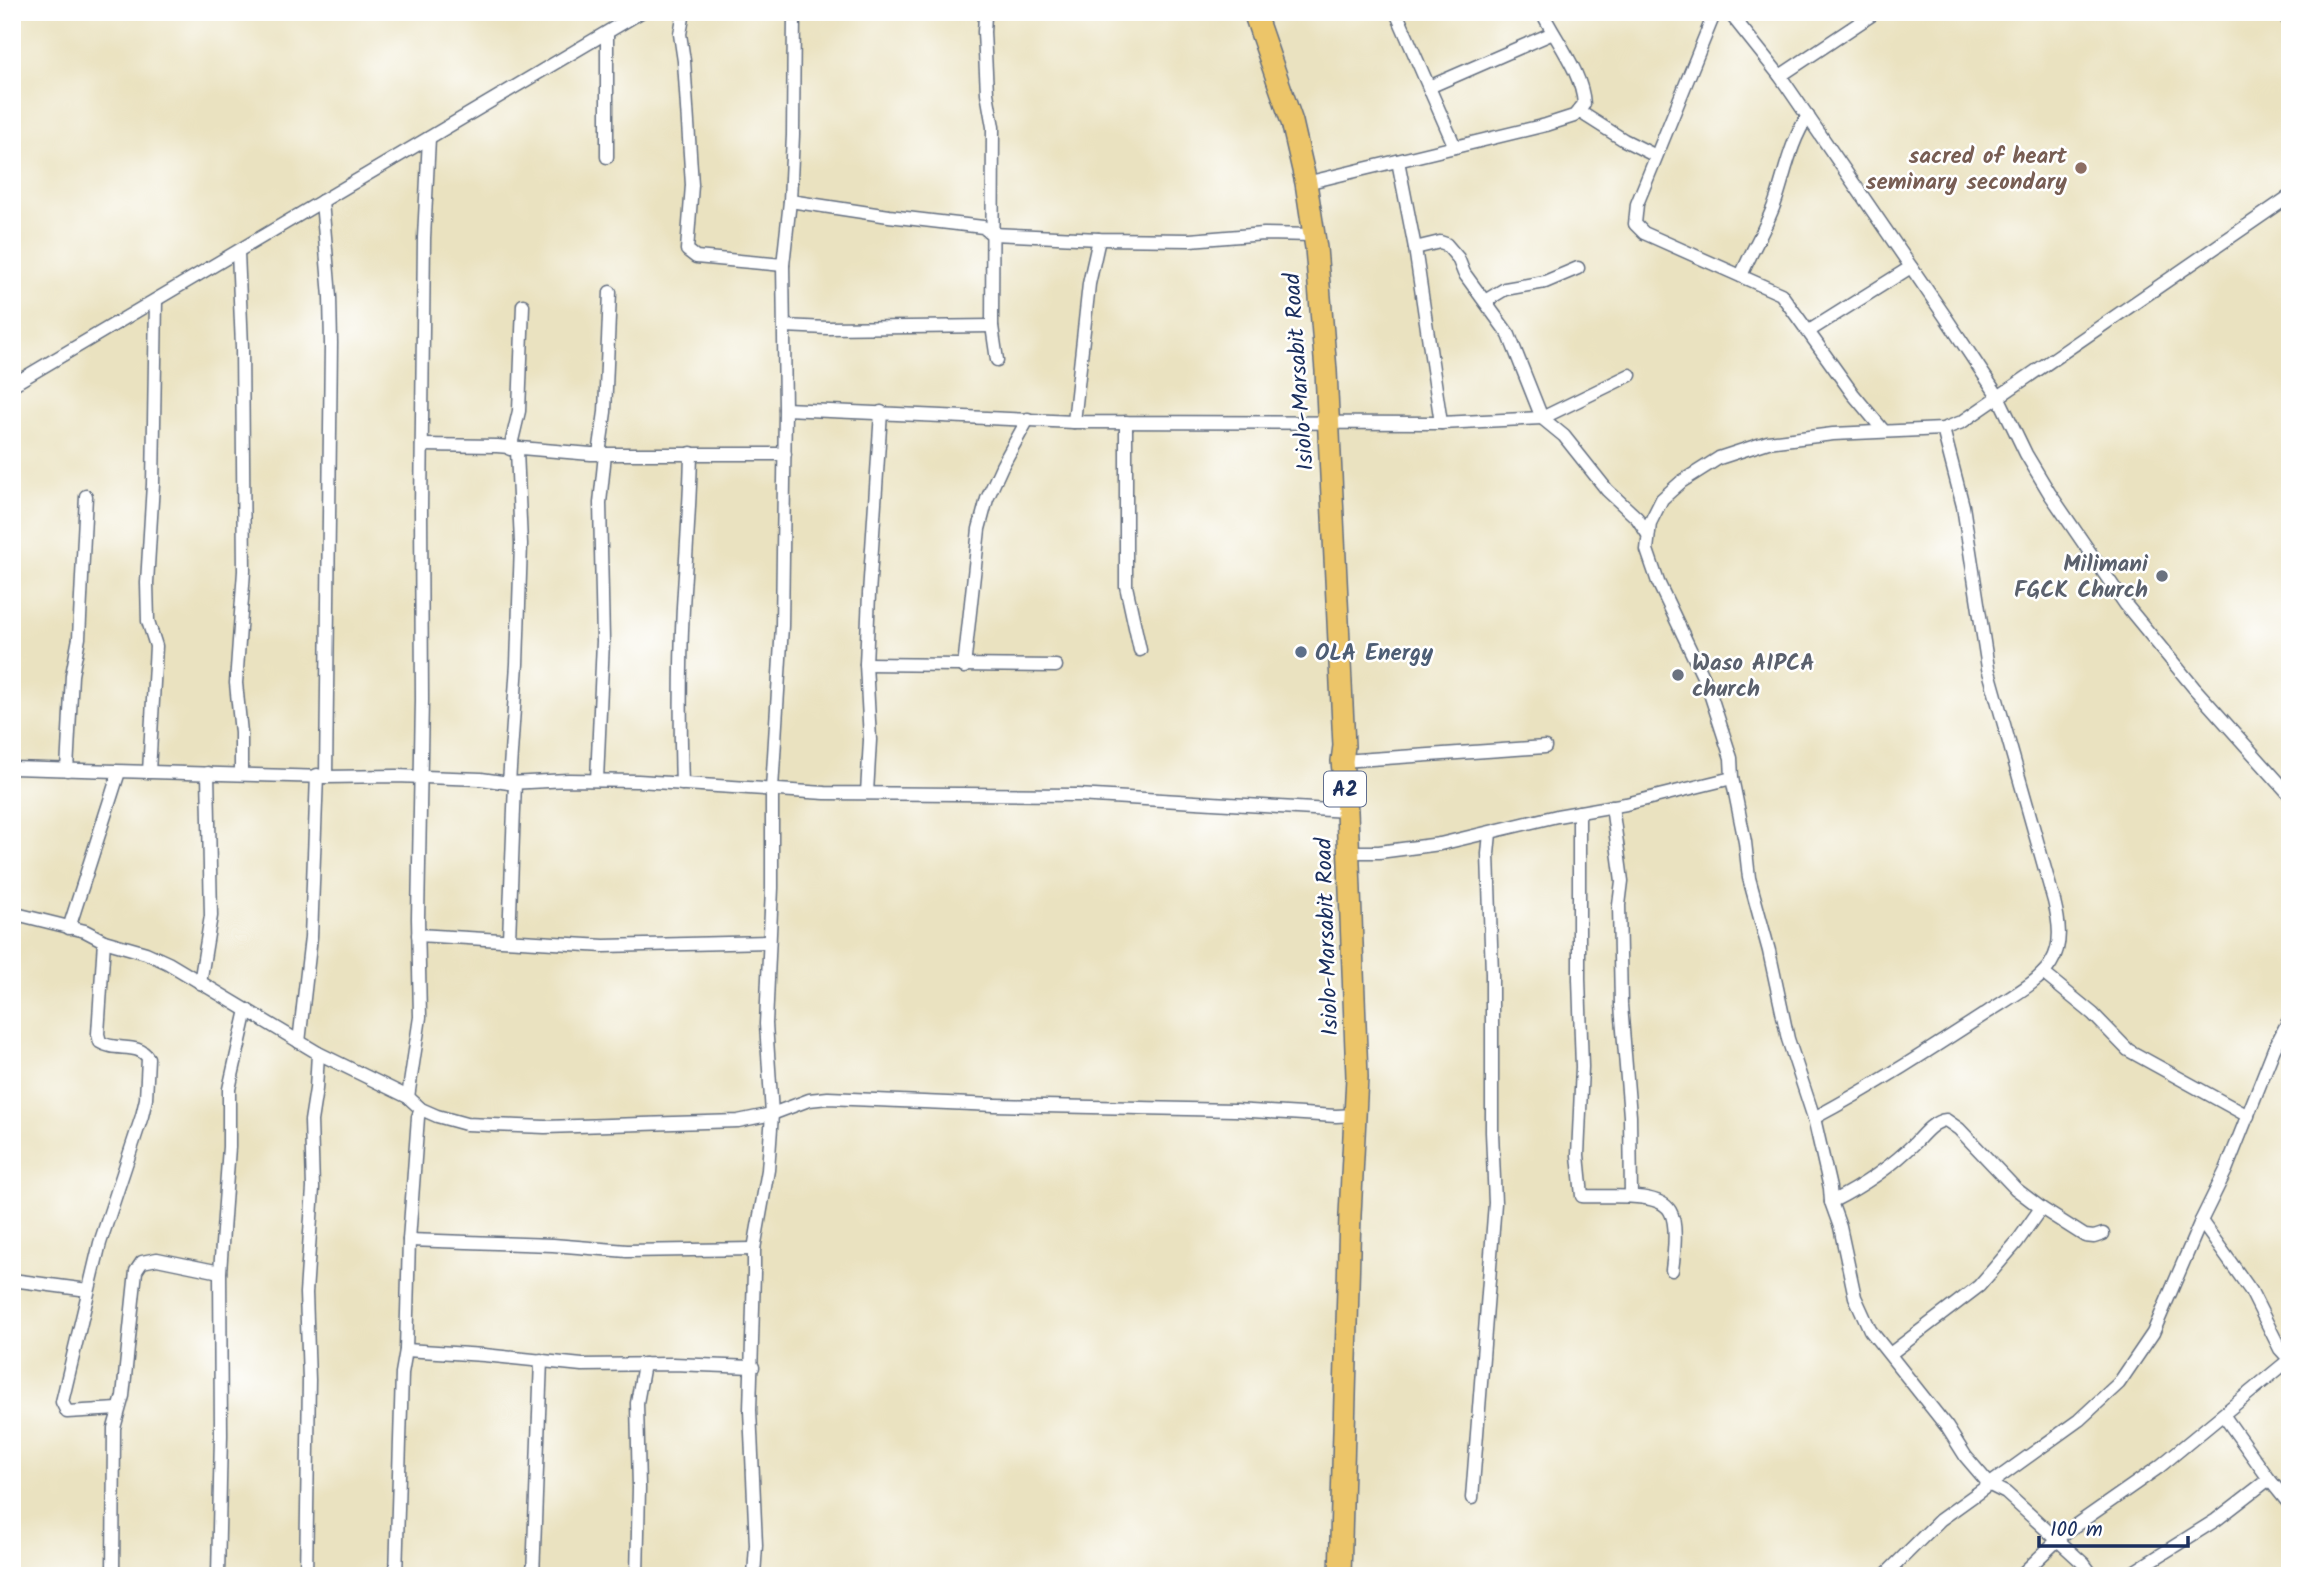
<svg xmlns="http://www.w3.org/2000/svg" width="2302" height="1588" font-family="Kalam,sans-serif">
<rect width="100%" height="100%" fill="#fff"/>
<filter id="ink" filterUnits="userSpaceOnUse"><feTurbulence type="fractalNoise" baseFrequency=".0143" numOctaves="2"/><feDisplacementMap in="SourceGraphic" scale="14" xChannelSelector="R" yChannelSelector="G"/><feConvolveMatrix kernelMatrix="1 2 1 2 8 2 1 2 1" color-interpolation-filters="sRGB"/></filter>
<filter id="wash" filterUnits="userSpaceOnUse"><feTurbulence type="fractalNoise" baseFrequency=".00686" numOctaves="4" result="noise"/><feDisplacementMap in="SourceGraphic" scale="28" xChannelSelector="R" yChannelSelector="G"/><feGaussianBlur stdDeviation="1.57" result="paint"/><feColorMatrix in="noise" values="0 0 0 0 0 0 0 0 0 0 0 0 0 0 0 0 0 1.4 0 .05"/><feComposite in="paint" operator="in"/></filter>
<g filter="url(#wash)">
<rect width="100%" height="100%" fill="#eae2c0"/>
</g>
<g filter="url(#ink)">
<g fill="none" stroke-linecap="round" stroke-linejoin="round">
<defs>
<g id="street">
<path d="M684 12 680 34 684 61 692 185 687 250 696 257 783 265"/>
<path d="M989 12 985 16 984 32 987 93 993 127 992 326 997 360"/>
<path d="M1396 12 1455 147"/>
<path d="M1715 12 1637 204 1635 224 1644 233 1781 294 1853 394 1883 430"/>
<path d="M1729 12 1780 76 1944 315 1998 396 2026 454 2050 494 2126 605 2195 689 2290 795"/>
<path d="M2282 12 2290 23"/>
<path d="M607 33V157"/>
<path d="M1780 76 1876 12"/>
<path d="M1429 87 1553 33"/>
<path d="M1580 112 1624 140 1656 156"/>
<path d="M1398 161 1415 248 1441 423"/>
<path d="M1306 183 1546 125 1574 116 1584 104C1582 72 1556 41 1542 12"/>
<path d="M322 201 330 297 331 343 326 777"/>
<path d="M790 201 889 216 983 227 992 234 1099 239 1190 240 1264 234 1314 235"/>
<path d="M1415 248 1440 242 1446 244 1458 258 1464 273 1509 335 1542 418 1564 436 1607 490 1637 518 1647 533"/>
<path d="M238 252 242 347 244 571 236 683 241 733V774"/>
<path d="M1741 276C1752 249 1768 225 1777 197 1786 169 1791 141 1808 116"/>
<path d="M1485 301 1505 289 1545 282 1578 268"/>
<path d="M784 326 827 328 992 326"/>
<path d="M1809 331 1911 267"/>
<path d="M12 385 641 12"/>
<path d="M785 409 1074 422 1441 423 1542 418 1630 375"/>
<path d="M1074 422 1089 284 1099 239"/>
<path d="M1126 422V586L1140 650"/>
<path d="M422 445 497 446 591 454H785"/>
<path d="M510 449 519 411 523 305"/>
<path d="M599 454 605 412 610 292"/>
<path d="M866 664 1056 666"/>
<path d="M964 667 979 529 987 499 1002 466 1028 419"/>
<path d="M1342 761 1545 747"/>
<path d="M12 768 326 777 396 776 481 779 509 783 568 780 638 781 825 793 1077 795 1347 811"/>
<path d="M67 770 72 675 79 638 86 496"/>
<path d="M149 772 156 646 148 621 147 583 153 484 156 300"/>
<path d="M597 780 603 641 600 503 605 454"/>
<path d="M509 783 517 664 521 544 517 450"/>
<path d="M682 784C680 725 680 666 683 607 686 556 690 505 691 453"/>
<path d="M867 793 870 740 866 664 869 594 881 412"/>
<path d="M1612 806 1622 881 1619 905 1621 1005 1630 1116 1631 1196"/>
<path d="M1579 812V979L1582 1067 1578 1155 1582 1196C1603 1198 1658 1190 1670 1211 1678 1224 1674 1255 1672 1270"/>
<path d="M1349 852H1379L1440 844 1557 816 1626 804 1732 778"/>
<path d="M12 913 85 931 104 941 146 953 168 963 318 1053 408 1097 421 1109 437 1116 466 1124 545 1127 738 1121 772 1114 809 1100 828 1098 995 1105 1235 1110 1336 1116 1355 1115"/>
<path d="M69 928 119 772"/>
<path d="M418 935 604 946 769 942"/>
<path d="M509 939 515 783"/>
<path d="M104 941 98 1034 100 1042C115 1052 139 1042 148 1058L146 1099 142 1116 100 1243 62 1402 67 1412 118 1409"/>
<path d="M2043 973 2093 1014 2128 1050 2248 1116"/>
<path d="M200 983 211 916 208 773"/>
<path d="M299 1042 311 937 317 775"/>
<path d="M408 1097 420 1017 418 918 422 700 421 510 424 238 429 138"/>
<path d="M1814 1118C1874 1086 1931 1049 1988 1012 2006 1000 2041 981 2051 963 2063 944 2059 921 2054 901L1988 668 1963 506 1943 429"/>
<path d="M1831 1202C1863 1186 1891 1167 1916 1142 1924 1133 1934 1121 1946 1120L1959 1129 2016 1189 2041 1208 2085 1236 2094 1237 2103 1234"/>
<path d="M2201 1221 2251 1291 2280 1349 2290 1360"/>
<path d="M409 1240 553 1245 627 1251 754 1249"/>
<path d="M12 1280 88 1290"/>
<path d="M406 1350 484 1355 582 1365 673 1364 753 1367"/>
<path d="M1890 1354 1979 1286 2017 1242 2041 1208"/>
<path d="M2269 1479 2290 1505"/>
<path d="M1472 1498 1495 1203 1492 1132V974L1488 854 1490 833"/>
<path d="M113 1576 114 1428 123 1396 136 1271 142 1262 157 1259 220 1272"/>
<path d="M218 1576 221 1435 220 1272 229 1147V1089L247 1010"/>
<path d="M306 1576 309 1380 306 1293 313 1188 311 1121 316 1089 318 1053"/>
<path d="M396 1576 402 1373 406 1350 409 1240 418 1117 421 1109"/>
<path d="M533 1576 541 1360"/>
<path d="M637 1576 639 1488 637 1403 644 1364"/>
<path d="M754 1576 756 1545 750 1410 754 1272V1249L768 1170 772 1114 766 1024 772 888V789L782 626 785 409 783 265 790 201 793 135 794 12"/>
<path d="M1884 1576 1940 1520 2079 1420 2119 1383 2153 1333 2201 1221 2226 1170 2274 1049 2290 1018"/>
<path d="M2020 1576 2066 1532 2159 1467 2289 1360"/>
<path d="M2093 1576 2084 1564 2006 1493 1990 1485 1966 1457 1947 1427 1870 1330 1855 1297 1840 1227 1831 1202 1830 1188 1814 1118 1788 1039 1769 951 1749 878 1745 842 1732 778 1731 758 1708 687 1658 582 1647 550 1650 523 1662 499 1681 482 1719 458 1768 442 1833 434 1943 429 1962 422 2290 196"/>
<path d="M2127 1576 2216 1520 2269 1479 2224 1416"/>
</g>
<path id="highway" d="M1254 12 1292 122 1306 183 1316 248 1326 371 1344 746 1342 761 1347 811 1357 1077 1350 1215 1340 1576"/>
</defs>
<!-- street casing -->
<use href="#street" stroke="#636e80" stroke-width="15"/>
<!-- highway casing -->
<use href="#highway" stroke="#636e80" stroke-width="24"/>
<!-- street -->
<use href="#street" stroke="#fff" stroke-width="12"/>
<!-- highway -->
<use href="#highway" stroke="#ecc569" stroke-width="21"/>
</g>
</g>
<!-- markers -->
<circle fill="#8d6e63" stroke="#fff" stroke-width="2.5" cx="2081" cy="168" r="7"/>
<g fill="#6b7280" stroke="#fff" stroke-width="2.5">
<circle cx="2162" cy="576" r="7"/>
<circle cx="1678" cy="675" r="7"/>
</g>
<circle fill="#5c6f8a" stroke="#fff" stroke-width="2.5" cx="1301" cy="652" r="7"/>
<g text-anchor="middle" stroke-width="5" stroke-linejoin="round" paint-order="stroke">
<!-- shield labels -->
<rect fill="#fff" stroke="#5f6d8e" stroke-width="2" x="1324" y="771.5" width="42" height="35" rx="5"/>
<g font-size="21" font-weight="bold" fill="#1b2f5e">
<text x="1345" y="796">A2</text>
</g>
<!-- education labels -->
<g font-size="23" font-weight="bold" fill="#785e54" stroke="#fff" text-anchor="end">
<text x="2067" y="163">sacred of heart<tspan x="2067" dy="26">seminary secondary</tspan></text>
</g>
<!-- street labels -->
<g font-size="23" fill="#1b2f5e" stroke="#fff">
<text transform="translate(1298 372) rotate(-94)" y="8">Isiolo-Marsabit Road</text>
<text transform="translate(1326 937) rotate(-92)" y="8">Isiolo-Marsabit Road</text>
</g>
<!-- worship labels -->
<g font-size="23" font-weight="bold" fill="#5b616d" stroke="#fff" text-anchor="end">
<text x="2148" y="571">Milimani<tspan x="2148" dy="26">FGCK Church</tspan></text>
<text x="1692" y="670" text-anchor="start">Waso AIPCA<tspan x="1692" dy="26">church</tspan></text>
</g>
<!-- service labels -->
<g font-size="23" font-weight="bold" fill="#4e5e75" stroke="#fff" text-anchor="start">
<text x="1315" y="660">OLA Energy</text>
</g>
</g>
<!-- margin -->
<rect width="2302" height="1588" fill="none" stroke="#fff" stroke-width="42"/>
<!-- scale -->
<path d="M2039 1536v10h149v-10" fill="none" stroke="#1b2f5e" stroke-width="3.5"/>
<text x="2050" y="1536" font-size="21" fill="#1b2f5e" stroke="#ffffff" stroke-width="5" paint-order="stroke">100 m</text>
</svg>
